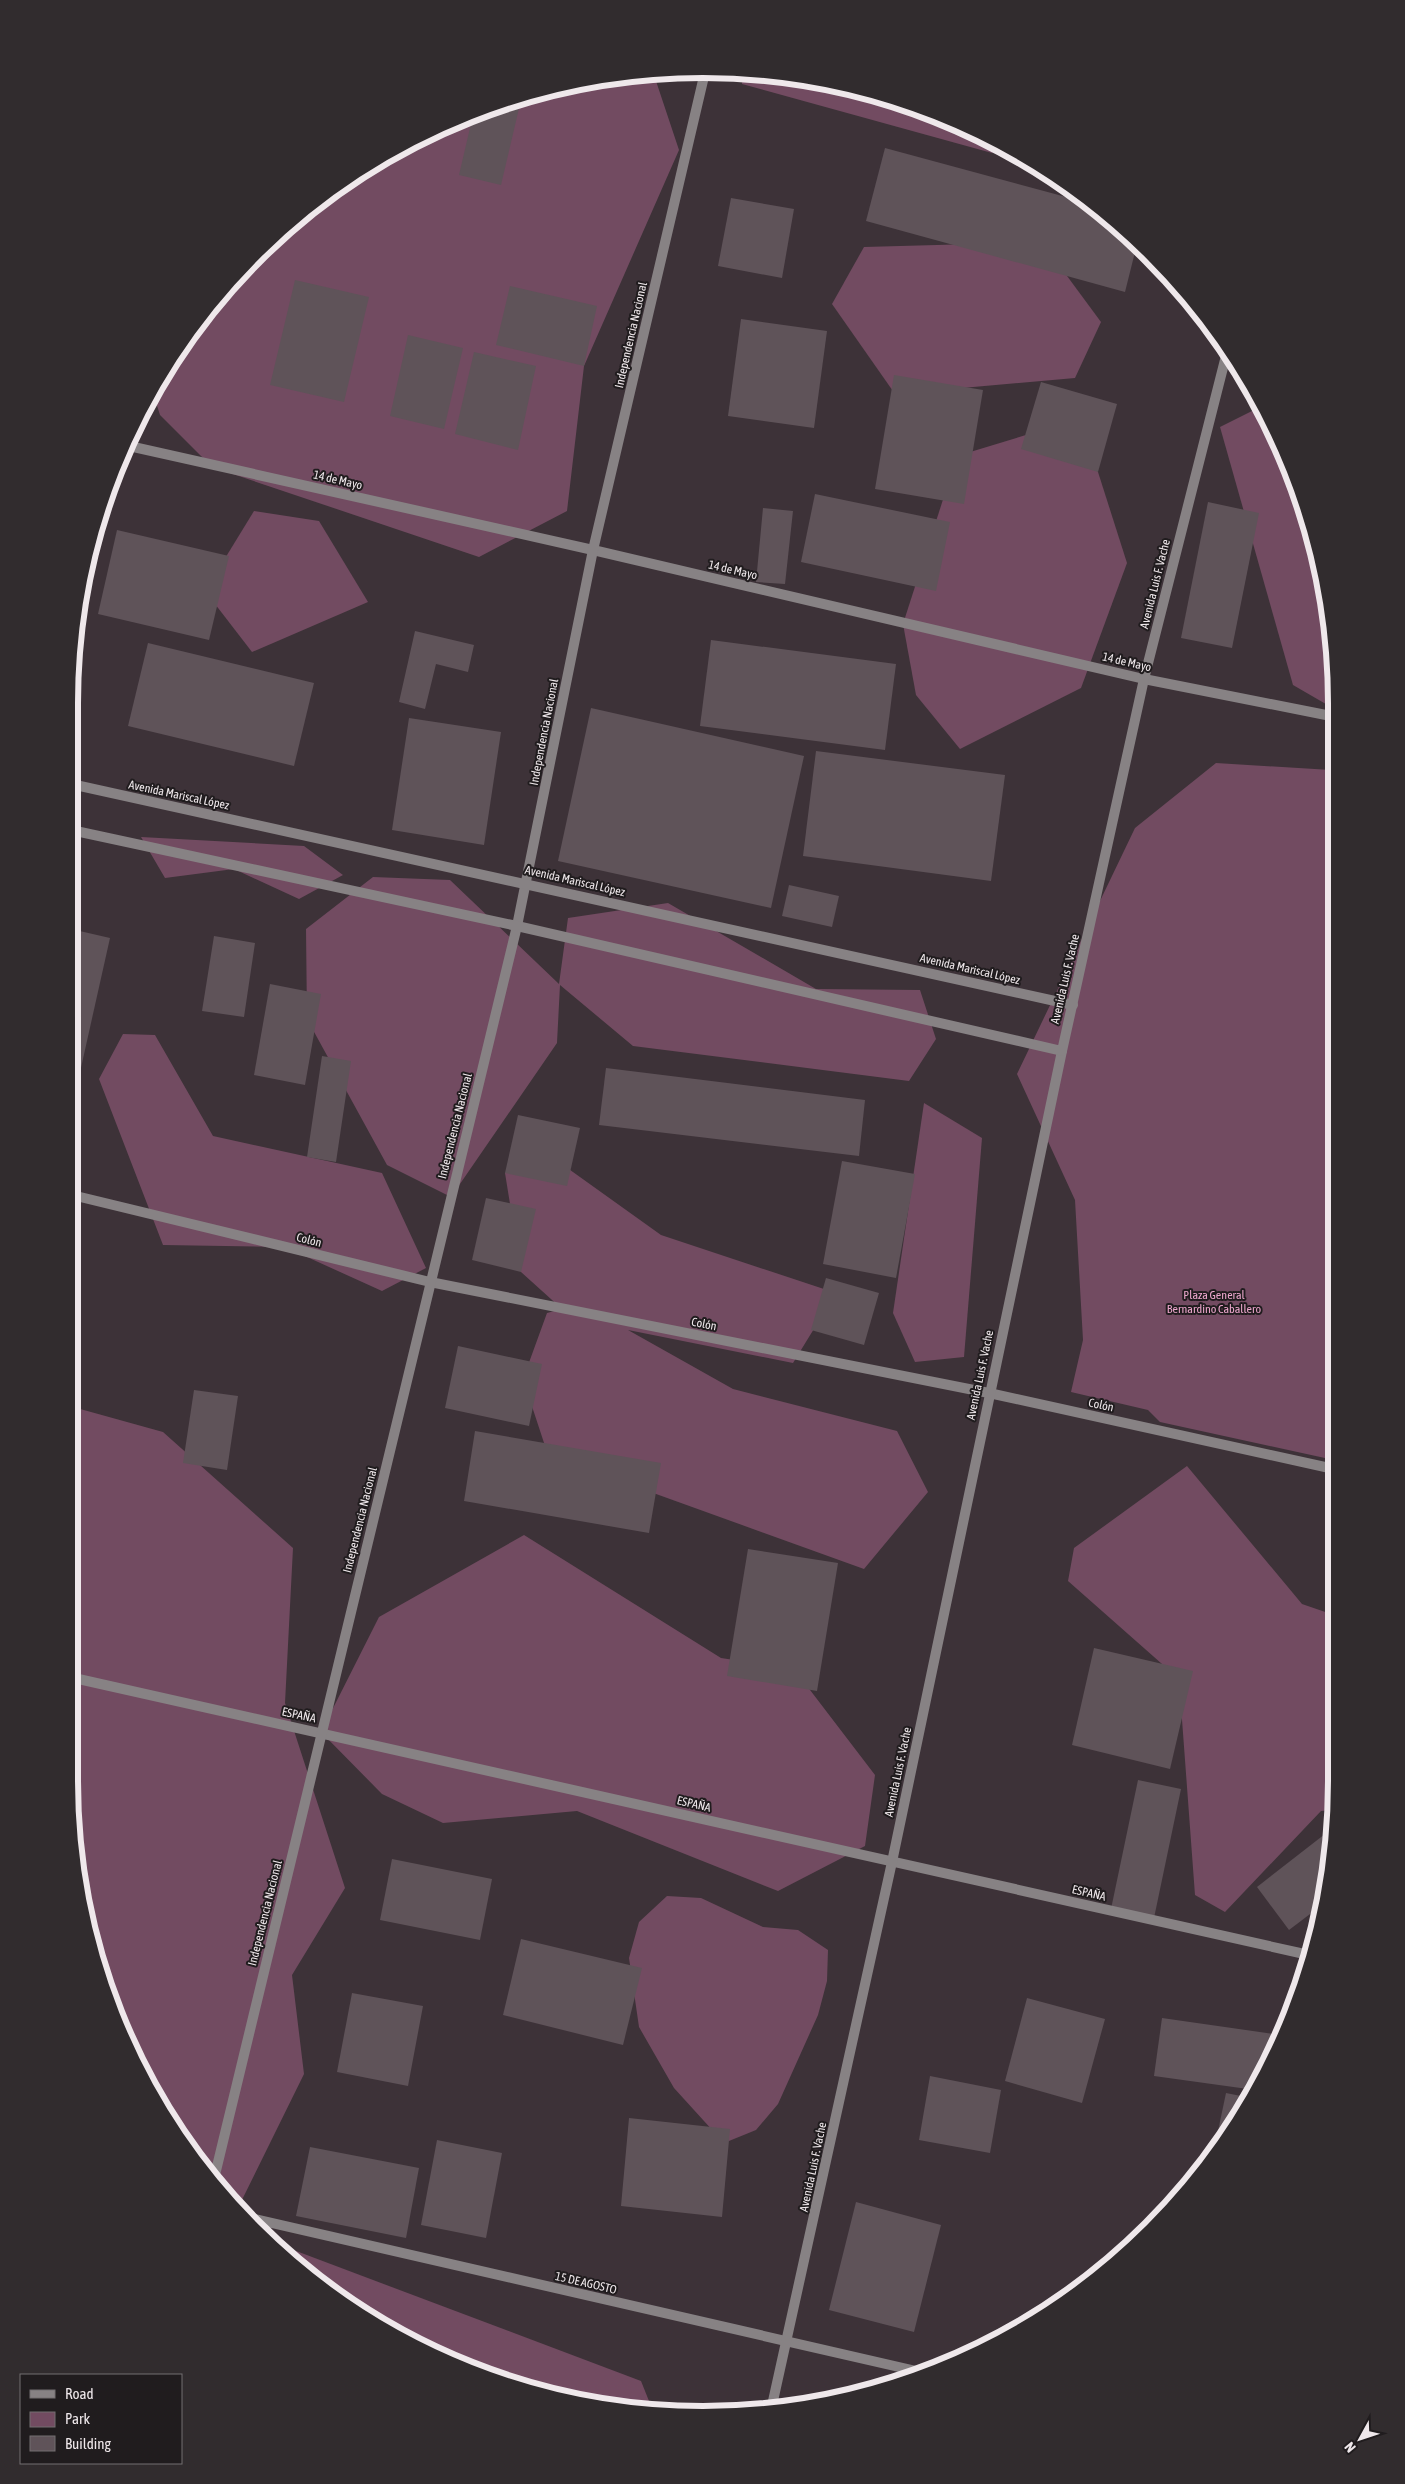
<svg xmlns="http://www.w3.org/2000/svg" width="1405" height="2484" font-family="'Asap Condensed',sans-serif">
<rect width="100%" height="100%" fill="#3d3238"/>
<!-- green -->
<g fill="#724b61">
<path d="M653 72 679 150 584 366 567 511 479 557 212 467 160 415 152 390 154 385 226 284 317 200 422 134 539 90Z"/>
<path d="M743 73 786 74 906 102 999 145 992 153 742 84Z"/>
<path d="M1042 242 1101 322 1075 378 895 394 832 304 864 247Z"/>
<path d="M1258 408 1303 499 1331 620V707L1293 685 1220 427Z"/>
<path d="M1049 428 1098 472 1127 563 1081 688 960 749 916 695 903 624 957 456Z"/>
<path d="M254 511 319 521 368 602 252 652 205 591Z"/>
<path d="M1216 763 1331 770 1334 1460 1160 1422 1148 1410 1071 1392 1083 1340 1075 1200 1017 1074 1135 828Z"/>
<path d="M141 837 304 846 343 875 299 899 234 869 165 878Z"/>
<path d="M373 877 450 880 559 984 568 918 668 903 816 989 920 990 936 1039 909 1081 633 1046 560 985 557 1043 451 1197 387 1165 307 1019 306 929Z"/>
<path d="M123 1034 155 1035 213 1136 382 1173 426 1268 382 1291 285 1247 163 1245 99 1079Z"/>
<path d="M924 1103 982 1138 964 1357 915 1362 893 1313Z"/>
<path d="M552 1157 661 1235 836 1293 793 1363 628 1330 733 1389 897 1431 928 1492 864 1569 548 1455 523 1379 547 1313 562 1309 521 1272 505 1173Z"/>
<path d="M73 1407 163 1432 293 1548 285 1703 345 1888 292 1975 304 2074 237 2210 200 2167 134 2062 102 1985 74 1865Z"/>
<path d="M1187 1466 1302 1604 1334 1615 1335 1810 1321 1811 1225 1912 1195 1895 1179 1679 1068 1581 1074 1548Z"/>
<path d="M524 1535 721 1658 794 1669 875 1775 865 1846 778 1891 577 1811 443 1823 382 1794 321 1732 379 1617Z"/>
<path d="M667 1896 701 1898 763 1927 798 1930 828 1950 827 1981 818 2015 778 2104 756 2130 724 2143 674 2088 639 2027 629 1958 639 1922Z"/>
<path d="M267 2240 641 2381 653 2411 620 2410 538 2394 422 2350 350 2308Z"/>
</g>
<!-- building -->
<g fill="#5f5359">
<path d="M510 101 520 104 501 185 459 175 473 115Z"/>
<path d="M885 148 1081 201 1137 244 1125 292 866 221Z"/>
<path d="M731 198 794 209 782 278 718 266Z"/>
<path d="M295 280 369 297 344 402 270 385Z"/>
<path d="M510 286 597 306 584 366 496 345Z"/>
<path d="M741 319 827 331 814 428 728 416Z"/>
<path d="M408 335 463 348 444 429 390 416Z"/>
<path d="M474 352 536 366 518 450 455 434Z"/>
<path d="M894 375 983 390 964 504 875 489Z"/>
<path d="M1041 382 1117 404 1098 472 1021 449Z"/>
<path d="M815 494 950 522 936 591 801 562Z"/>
<path d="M1208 502 1259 513 1232 648 1181 638Z"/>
<path d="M763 508 793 511 785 584 756 582Z"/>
<path d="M117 530 229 556 209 640 98 614Z"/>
<path d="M415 631 474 645 468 672 436 664 425 709 399 702Z"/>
<path d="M711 640 896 664 885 750 700 726Z"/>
<path d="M148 643 314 683 294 766 128 726Z"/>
<path d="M591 708 804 756 771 908 558 861Z"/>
<path d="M409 718 501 732 484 845 392 830Z"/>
<path d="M816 751 1005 775 991 881 803 856Z"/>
<path d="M789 885 839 896 832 927 782 916Z"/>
<path d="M71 929 110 938 72 1108Z"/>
<path d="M214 936 255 943 244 1017 202 1011Z"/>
<path d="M270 984 321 994 305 1085 254 1075Z"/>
<path d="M322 1056 351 1061 336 1162 307 1157Z"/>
<path d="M606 1068 865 1100 859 1156 599 1125Z"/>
<path d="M518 1115 580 1128 567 1186 505 1173Z"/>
<path d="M842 1161 915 1174 896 1278 823 1264Z"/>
<path d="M486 1198 536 1209 521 1272 472 1260Z"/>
<path d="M826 1278 879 1293 864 1345 811 1330Z"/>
<path d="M458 1346 542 1364 529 1426 445 1408Z"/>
<path d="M194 1390 238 1396 227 1470 183 1463Z"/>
<path d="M475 1431 661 1463 649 1533 464 1501Z"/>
<path d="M748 1549 838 1563 817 1691 727 1676Z"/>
<path d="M1094 1648 1193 1671 1170 1769 1072 1745Z"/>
<path d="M1138 1780 1181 1789 1154 1918 1111 1909Z"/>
<path d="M1334 1827 1318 1908 1289 1930 1257 1887Z"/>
<path d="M392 1859 492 1879 480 1940 380 1920Z"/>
<path d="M521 1939 642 1968 623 2045 503 2015Z"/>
<path d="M352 1993 423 2006 408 2086 337 2072Z"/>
<path d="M1027 1998 1105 2019 1082 2103 1005 2081Z"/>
<path d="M1162 2018 1280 2035 1255 2090 1154 2076Z"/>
<path d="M930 2076 1001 2090 990 2153 919 2140Z"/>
<path d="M1226 2093 1251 2098 1214 2150Z"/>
<path d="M629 2118 730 2129 722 2217 621 2206Z"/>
<path d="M437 2140 502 2153 486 2238 421 2225Z"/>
<path d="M310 2147 419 2168 406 2238 296 2216Z"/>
<path d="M856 2202 941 2225 914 2332 829 2310Z"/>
</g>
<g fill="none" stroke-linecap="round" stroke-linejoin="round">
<!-- minor -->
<g stroke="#878284" stroke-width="10">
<path d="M129 446 593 550 1144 679 1331 716"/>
<path d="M72 1195 430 1282 989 1393 1334 1469"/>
<path d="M74 1678 1309 1955"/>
<path d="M213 2183 517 926 593 550 705 72"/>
<path d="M242 2216 925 2373"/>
<path d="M771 2410 892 1862 1062 1051"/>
</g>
<!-- tertiary -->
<g stroke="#878284" stroke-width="10">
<path d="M71 784 1073 1005"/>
<path d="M71 830 517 926 1062 1051 1144 679 1228 348"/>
</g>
</g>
<g text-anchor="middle" stroke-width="4" stroke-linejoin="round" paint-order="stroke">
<!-- street labels -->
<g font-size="12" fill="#efe8eb" stroke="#201c1e">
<text transform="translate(631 335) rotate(-77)" y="4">Independencia Nacional</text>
<text transform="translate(338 480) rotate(13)" y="4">14 de Mayo</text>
<text transform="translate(733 570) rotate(13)" y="4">14 de Mayo</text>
<text transform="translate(1155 584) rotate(-76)" y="4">Avenida Luis F. Vache</text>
<text transform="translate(1127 662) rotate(13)" y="4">14 de Mayo</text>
<text transform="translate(544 732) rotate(-79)" y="4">Independencia Nacional</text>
<text transform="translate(179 795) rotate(12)" y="4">Avenida Mariscal López</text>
<text transform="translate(575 881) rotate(13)" y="4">Avenida Mariscal López</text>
<text transform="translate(970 969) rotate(13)" y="4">Avenida Mariscal López</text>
<text transform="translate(1065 979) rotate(-77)" y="4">Avenida Luis F. Vache</text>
<text transform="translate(455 1126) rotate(-76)" y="4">Independencia Nacional</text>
<text transform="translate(309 1240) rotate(14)" y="4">Colón</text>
<text transform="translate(704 1324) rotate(11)" y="4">Colón</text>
<text transform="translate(980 1375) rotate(-78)" y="4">Avenida Luis F. Vache</text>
<text transform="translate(1101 1405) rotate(12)" y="4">Colón</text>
<text transform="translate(360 1520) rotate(-76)" y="4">Independencia Nacional</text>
<text transform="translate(299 1715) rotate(12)" y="4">ESPAÑA</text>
<text transform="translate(898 1772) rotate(-78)" y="4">Avenida Luis F. Vache</text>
<text transform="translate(694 1804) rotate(13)" y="4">ESPAÑA</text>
<text transform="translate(1089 1893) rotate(13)" y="4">ESPAÑA</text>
<text transform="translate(265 1913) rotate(-76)" y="4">Independencia Nacional</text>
<text transform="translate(813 2167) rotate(-78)" y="4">Avenida Luis F. Vache</text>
<text transform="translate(586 2283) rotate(13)" y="4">15 DE AGOSTO</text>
</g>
<!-- park labels -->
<g font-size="12" fill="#eda7cd" stroke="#201c1e">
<text x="1214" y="1299">Plaza General<tspan x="1214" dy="14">Bernardino Caballero</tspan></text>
</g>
</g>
<!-- crop -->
<path d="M0 0H1405V2484H0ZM703 78H703A625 625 0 0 1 1328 703V1781A625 625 0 0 1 703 2406H703A625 625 0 0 1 78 1781V703A625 625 0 0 1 703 78Z" fill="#312c2e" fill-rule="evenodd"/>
<path fill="none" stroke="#efe8eb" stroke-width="6" d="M703 78H703A625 625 0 0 1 1328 703V1781A625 625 0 0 1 703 2406H703A625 625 0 0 1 78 1781V703A625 625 0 0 1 703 78Z"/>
<!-- legend -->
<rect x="20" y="2374" width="162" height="90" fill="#201c1e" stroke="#736e70"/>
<rect x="30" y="2390" width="25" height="8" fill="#878284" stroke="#736e70"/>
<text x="65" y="2399" font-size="15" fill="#efe8eb">Road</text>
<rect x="30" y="2412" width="25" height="15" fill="#724b61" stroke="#736e70"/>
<text x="65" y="2424" font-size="15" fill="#efe8eb">Park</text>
<rect x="30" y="2436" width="25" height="15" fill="#5f5359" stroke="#736e70"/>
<text x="65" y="2449" font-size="15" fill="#efe8eb">Building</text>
<!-- north arrow -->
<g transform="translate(1360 2439) rotate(230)" stroke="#201c1e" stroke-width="4" paint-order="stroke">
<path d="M0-4L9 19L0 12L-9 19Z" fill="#efe8eb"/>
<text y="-8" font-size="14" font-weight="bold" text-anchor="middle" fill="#efe8eb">N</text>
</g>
</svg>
